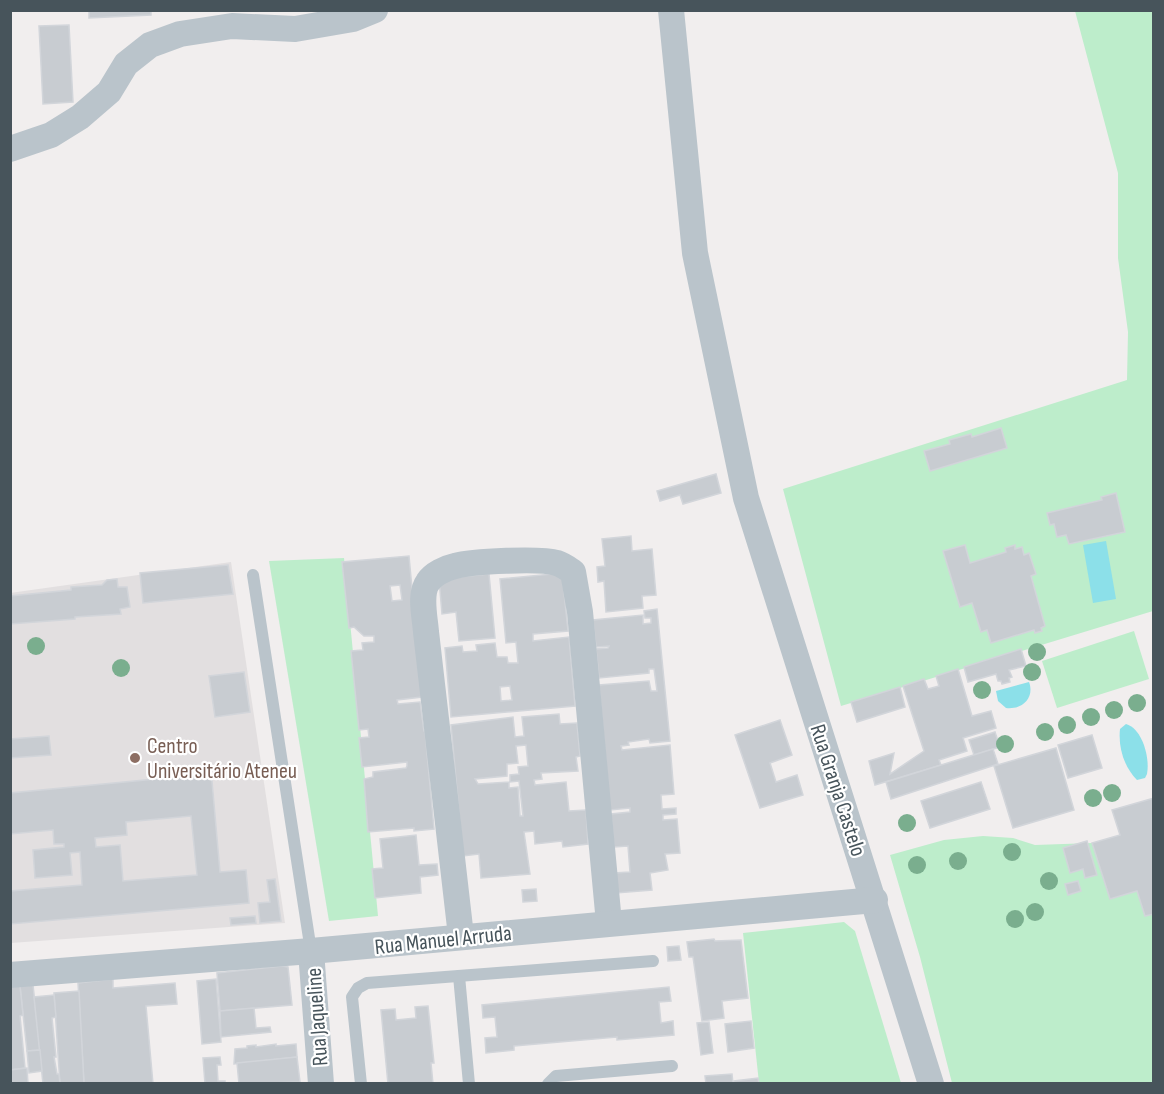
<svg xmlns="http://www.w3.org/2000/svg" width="1164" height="1094" font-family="'Sofia Sans Condensed',sans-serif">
<rect width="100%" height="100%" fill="#f1eeee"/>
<!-- education -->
<path fill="#e2dfe0" d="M231 562 285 923 11 943 10 593Z"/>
<!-- green -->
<g fill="#bdedcb">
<path d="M1075 11H1153V611L841 706 783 489 1127 380 1128 332 1118 258V173Z"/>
<path d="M344 558 378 916 329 921 269 561Z"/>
<path d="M1134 631 1149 679 1057 708 1042 661Z"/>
<path d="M983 836 1013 838 1035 845 1092 843 1110 899 1137 891 1153 914V1083H952L920 957 890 855 944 840Z"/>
<path d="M844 922 855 931 901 1083H759L743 933Z"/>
</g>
<!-- water -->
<g fill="#8ce0e9">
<path d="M1106 541 1116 599 1093 603 1083 545Z"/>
<path d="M1029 682C1035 698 1022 710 1006 708L998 701 996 691Z"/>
<path d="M1126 724C1143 729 1150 759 1147 774L1145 778 1137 780C1124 767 1118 747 1120 729Z"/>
</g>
<!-- building -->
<g fill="#c8ccd1" stroke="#d2d5da" stroke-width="1.5" fill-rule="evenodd">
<path d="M89 10H151V15L89 18Z"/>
<path d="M69 25 73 102 43 104 39 26Z"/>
<path d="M1001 428 1007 448 930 471 924 451 950 444 949 440 971 434 972 437Z"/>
<path d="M716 474 721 493 683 504 680 495 660 501 657 491Z"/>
<path d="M1116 493 1125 532 1069 544 1066 535 1057 537 1054 524 1050 525 1047 513 1102 500 1101 497Z"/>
<path d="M631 536 632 551 652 549 656 595 642 596 643 608 606 612 604 581 598 582 597 567 605 566 602 539Z"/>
<path d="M965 545 970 563 1006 552 1005 548 1015 545V549L1022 547 1024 555 1029 553 1036 574 1031 576 1045 626 1041 628 1042 631 1035 633 1034 630 991 643 987 630 981 632 972 603 960 607 943 551Z"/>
<path d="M409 556 422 697 397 700 398 704 420 702 424 731H425L434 829 414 831V828L368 832 364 779 373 777V772L406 768 407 766V762L362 767 359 738 369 737 368 729 359 730 351 651 363 650 362 643 374 642V636H364L354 627 349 628 342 562ZM400 585 402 600 392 601 390 586Z"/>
<path d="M228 565 233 594 143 603 140 573Z"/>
<path d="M562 573 568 631 533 634V641L569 637 575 706 451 717 445 648 462 646 463 652 477 651 476 645 495 643 497 657H507L508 663H518L516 642 506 643 500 579ZM510 686 512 700 501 701 500 687Z"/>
<path d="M489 574 495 638 459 641 456 612 442 614 439 579Z"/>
<path d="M117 579 118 587H127L130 607 120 609 121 614 75 617V619L10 624V596L71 590V587L102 585 107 580Z"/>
<path d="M657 609 670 741 650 743 649 739 628 742 629 745 621 746 622 750 670 745 674 794 661 795 662 809 676 808V814L663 815V820L677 819 680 853 665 854 668 870 650 873 652 890 616 893 614 873 630 872 628 846 614 847 611 814 630 812V808L610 810 599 685 649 681 651 691H657L654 669H649V673L599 678 596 649 608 648 609 646 596 647 593 620 643 615V624L651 623V618H645L644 611Z"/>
<path d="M1021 649 1026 666 1009 670 1012 677 1009 678 1010 682 1002 684 1001 681H998L996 674 968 682 964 667Z"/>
<path d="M958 669 972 716 991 711 996 728 963 738 967 751 939 760 941 765 875 785 869 761 894 753 890 774 924 751 903 686 924 679 928 689 939 686 936 676Z"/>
<path d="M244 672 250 712 215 717 209 676Z"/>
<path d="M900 687 905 707 857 722 851 702Z"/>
<path d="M559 714 560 724 577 723 580 756 576 757 578 771 541 773 542 779 534 780 535 785 566 782 569 811 586 810 588 844 563 847 562 841 535 844 534 831 524 832 530 874 481 878 479 854 463 856 451 725 513 717 515 737 524 736 522 717ZM526 745 528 766 518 767 519 774 510 775V782L519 781 523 816H520L518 787 509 788V782L478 784 475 779 507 776V764L518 763 516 746Z"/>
<path d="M780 720 792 755 770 763 776 782 797 775 803 795 760 808 735 735Z"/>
<path d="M995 732 1000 747 974 755 969 740Z"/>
<path d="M1092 735 1102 768 1068 778 1058 745Z"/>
<path d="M49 736 51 755 10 758V739Z"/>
<path d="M1056 748 1074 810 1013 828 994 766Z"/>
<path d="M993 749 998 764 891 799 886 782Z"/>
<path d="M206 770H211L220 872 246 870 249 903 10 924V891L82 885 80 852 70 853 72 875 35 878 33 850 64 847V844H54L53 830 10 834V793L207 774ZM191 816 197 875 123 881 120 845 96 847 95 838 127 835 126 822Z"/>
<path d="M981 782 990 809 930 828 921 801Z"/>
<path d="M1154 798V914L1145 916 1137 891 1110 899 1092 843 1120 835 1112 810Z"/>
<path d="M416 835 419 865 437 864 438 875 420 877 421 893 375 898 372 869 383 868 380 839Z"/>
<path d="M1087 841 1097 875 1085 878 1083 869 1070 873 1063 848Z"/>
<path d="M275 879 281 921 260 923 258 903 270 902 267 880Z"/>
<path d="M1078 881 1081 891 1068 895 1065 884Z"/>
<path d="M536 889 537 901 523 902 522 890Z"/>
<path d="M255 916 256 923 231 925 230 918Z"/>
<path d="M714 939 715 941 741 940 748 998 722 1001 724 1018 702 1021 693 957H689L687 942Z"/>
<path d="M679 946 681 960 668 961 667 947Z"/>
<path d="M282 966 288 967 292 1005 220 1011 217 973Z"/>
<path d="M113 979V988L175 983 177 1004 146 1006 153 1084H84L78 983Z"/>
<path d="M216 979 221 1042 202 1044 197 981Z"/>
<path d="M33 985 40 1050 27 1051 20 986Z"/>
<path d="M20 986 23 1015 20 1016 25 1068 10 1070V987Z"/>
<path d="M669 987 671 1001 659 1002 661 1023 673 1021 674 1035 617 1040V1037L514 1046V1050L486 1053 485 1038 497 1037 495 1017 483 1018 482 1005Z"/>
<path d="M79 991 84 1084H60L54 993Z"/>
<path d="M54 995 56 1017 52 1018 56 1057H54L57 1074H59L60 1084H43L34 997Z"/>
<path d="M428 1006 434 1063H431L433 1084H388L381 1010 395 1009 396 1020 416 1018 415 1007Z"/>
<path d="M254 1008 256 1028 270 1027 271 1032 221 1037 220 1011Z"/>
<path d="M751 1021 754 1048 728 1052 725 1024Z"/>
<path d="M709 1022 713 1053 701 1055 697 1023Z"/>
<path d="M276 1044V1046L296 1044 297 1057 234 1064 235 1049 247 1048V1046L256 1045V1047Z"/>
<path d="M40 1050 42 1071 29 1073 27 1051Z"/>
<path d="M220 1057 221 1065H217L218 1081H225V1084H205L203 1058Z"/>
<path d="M297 1057 300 1082 239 1084 237 1063Z"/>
<path d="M27 1068 28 1084H10V1070Z"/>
<path d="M732 1074 733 1084H706L705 1076Z"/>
<path d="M758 1078 759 1084H734V1081Z"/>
</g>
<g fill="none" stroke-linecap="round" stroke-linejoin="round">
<!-- lane -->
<g stroke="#bac4cb" stroke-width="12">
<path d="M253 575 311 951"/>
<path d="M459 976 469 1084"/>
<path d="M361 1084 352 997 358 988 367 983 653 961"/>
<path d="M548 1084 556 1076 672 1066"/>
</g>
<!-- street -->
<g stroke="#bac4cb" stroke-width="26">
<path d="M671 10 695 253 746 498 931 1084"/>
<path d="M10 149 51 135 80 117 109 92 126 64 150 45 180 34 232 26 295 29 353 19 375 10"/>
<path d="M461 936 426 632C425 617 419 594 428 582 433 574 446 568 455 566 472 561 541 558 557 563 563 565 567 568 573 572L580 612 609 923"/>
<path d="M311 951 321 1084"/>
<path d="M10 975 311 951 875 900"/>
</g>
</g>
<!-- trees -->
<g fill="#7aae8e">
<circle cx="36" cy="646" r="9"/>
<circle cx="1037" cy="652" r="9"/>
<circle cx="121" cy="668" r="9"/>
<circle cx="1032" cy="672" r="9"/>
<circle cx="982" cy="690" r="9"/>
<circle cx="1137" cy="703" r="9"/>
<circle cx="1114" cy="710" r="9"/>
<circle cx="1091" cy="717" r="9"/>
<circle cx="1067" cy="725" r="9"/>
<circle cx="1045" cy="732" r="9"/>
<circle cx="1005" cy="744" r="9"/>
<circle cx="1112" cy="793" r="9"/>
<circle cx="1093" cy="798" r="9"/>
<circle cx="907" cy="823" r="9"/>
<circle cx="1012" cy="852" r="9"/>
<circle cx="958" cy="861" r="9"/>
<circle cx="917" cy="865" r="9"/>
<circle cx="1049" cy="881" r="9"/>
<circle cx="1035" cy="912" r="9"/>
<circle cx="1015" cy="919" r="9"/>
</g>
<!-- markers -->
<circle fill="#8d6e63" stroke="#fff" stroke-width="2" cx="135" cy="758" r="6"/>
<g text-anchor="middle" stroke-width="4.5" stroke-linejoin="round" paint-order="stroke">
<!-- education labels -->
<g font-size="22" fill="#785e54" stroke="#fff" text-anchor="start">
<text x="147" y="753">Centro<tspan x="147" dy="25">Universitário Ateneu</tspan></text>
</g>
<!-- street labels -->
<g font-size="22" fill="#47545b" stroke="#fff">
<text transform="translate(839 790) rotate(72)" y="8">Rua Granja Castelo</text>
<text transform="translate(443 939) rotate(-6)" y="8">Rua Manuel Arruda</text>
<text transform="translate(316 1017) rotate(-94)" y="8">Rua Jaqueline</text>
</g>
</g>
<!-- border -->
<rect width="1164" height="1094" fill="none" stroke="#47545b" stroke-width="24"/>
</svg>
